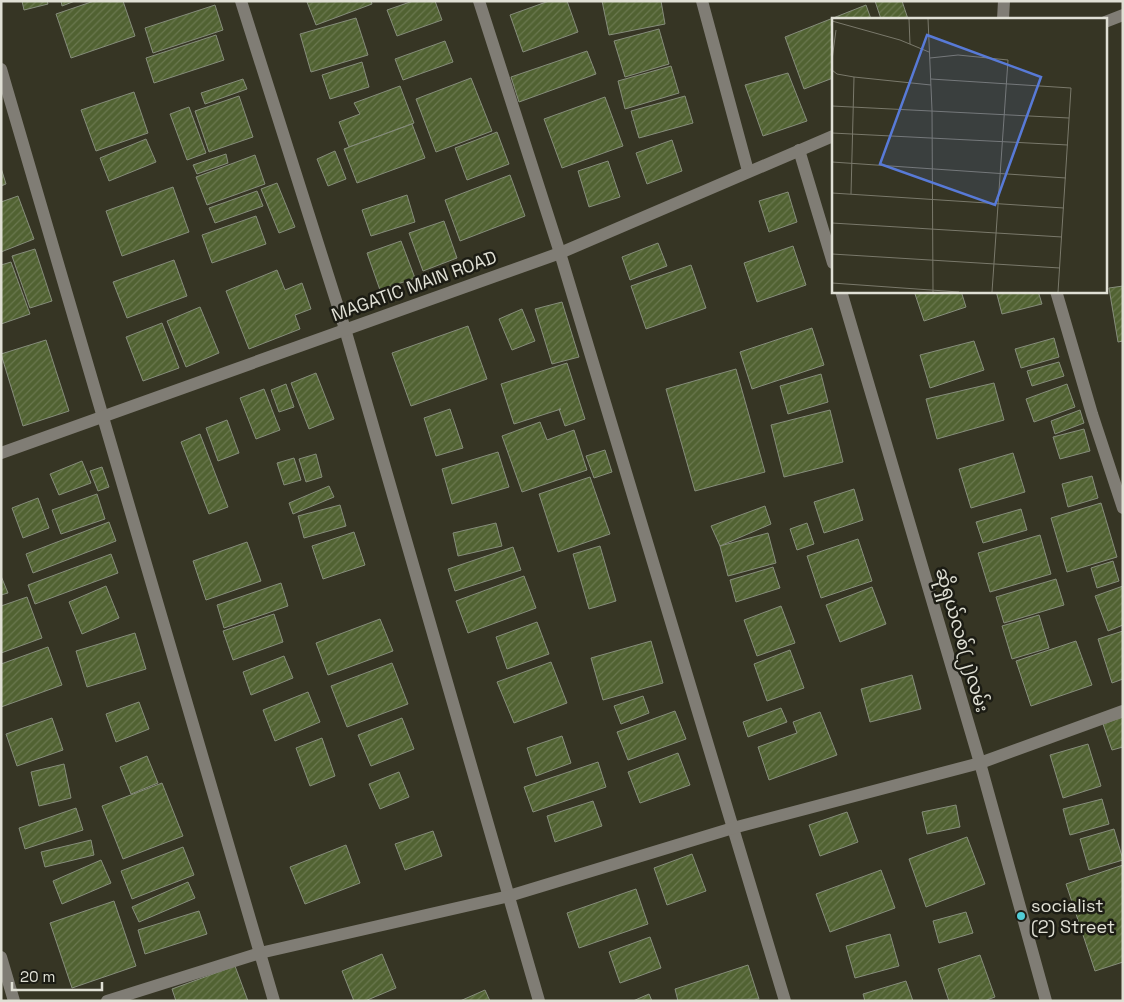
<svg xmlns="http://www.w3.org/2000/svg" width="1124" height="1002" font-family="'Space Grotesk','Noto Sans Myanmar',sans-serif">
<defs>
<pattern id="building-hatch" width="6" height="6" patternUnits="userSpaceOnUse" patternTransform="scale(1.25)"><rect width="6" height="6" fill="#516232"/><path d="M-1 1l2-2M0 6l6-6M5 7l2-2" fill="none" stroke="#6a784f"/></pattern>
</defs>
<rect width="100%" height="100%" fill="#363524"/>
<!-- building -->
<g fill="url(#building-hatch)" stroke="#868d7b">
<path d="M22 1H47L48 4 24 10Z"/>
<path d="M61 1H75L62 6Z"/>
<path d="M94 1H123L135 36 71 58 56 14Z"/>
<path d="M371 1 372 4 316 25 307 2Z"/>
<path d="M413 1H435L442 20 397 36 387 10Z"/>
<path d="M549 1H567L578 32 523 52 510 15Z"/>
<path d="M602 1H661L665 24 609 35Z"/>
<path d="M875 1H902L908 19H881Z"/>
<path d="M215 5 223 30 153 53 145 28Z"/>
<path d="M866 5 871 19H833V78L804 89 785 37Z"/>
<path d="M356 18 368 55 311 72 300 34Z"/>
<path d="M659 29 669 64 625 77 614 41Z"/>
<path d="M216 35 224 60 154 83 146 58Z"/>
<path d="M445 41 453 62 403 80 395 59Z"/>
<path d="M587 51 596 74 519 102 511 77Z"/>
<path d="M362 62 369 87 330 99 322 75Z"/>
<path d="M671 66 679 93 625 109 618 81Z"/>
<path d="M788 73 807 121 763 136 745 85Z"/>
<path d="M471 78 492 131 436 152 416 99Z"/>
<path d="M243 79 247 89 205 104 201 93Z"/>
<path d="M400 86 414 123 349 147 339 122 360 114 354 103Z"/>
<path d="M134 92 148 133 96 151 81 110Z"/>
<path d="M239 96 253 137 209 152 195 111Z"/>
<path d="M685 96 693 123 639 138 631 111Z"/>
<path d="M605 97 623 146 562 168 544 119Z"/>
<path d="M189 107 206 153 187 160 170 114Z"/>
<path d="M412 124 425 158 357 183 344 149Z"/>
<path d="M497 132 509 164 467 180 455 148Z"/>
<path d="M146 139 156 162 109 181 100 158Z"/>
<path d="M672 140 682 171 647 184 636 153Z"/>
<path d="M335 151 346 179 328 186 317 159Z"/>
<path d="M226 154 228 163 197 174 193 165Z"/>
<path d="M255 155 265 184 207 205 196 177Z"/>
<path d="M608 161 620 197 589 207 578 171Z"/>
<path d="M1 168 6 184 1 186Z"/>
<path d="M510 175 525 216 460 241 445 200Z"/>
<path d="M277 183 295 227 279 233 261 189Z"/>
<path d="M173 187 189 232 122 256 106 211Z"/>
<path d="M257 191 263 206 215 223 209 208Z"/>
<path d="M788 192 797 222 769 232 759 201Z"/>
<path d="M407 195 415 222 371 236 362 210Z"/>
<path d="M18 196 34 239 1 252V202Z"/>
<path d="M256 216 266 244 212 263 202 235Z"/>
<path d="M444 221 457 258 423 271 409 233Z"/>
<path d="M401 241 415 278 380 290 367 253Z"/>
<path d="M658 243 667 266 630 280 622 257Z"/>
<path d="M793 246 806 285 757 302 744 263Z"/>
<path d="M35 249 52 301 30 308 12 256Z"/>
<path d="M174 260 187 296 127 318 113 282Z"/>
<path d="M11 262 30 314 1 324V265Z"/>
<path d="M691 265 706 308 646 329 631 286Z"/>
<path d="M277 270 285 290 302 283 311 309 295 315 300 329 249 349 226 291Z"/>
<path d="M1123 286V341L1118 342 1109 288Z"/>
<path d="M914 291H961L966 307 924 321Z"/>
<path d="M996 291H1038L1042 304 1002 314Z"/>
<path d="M562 302 579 357 552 364 535 309Z"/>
<path d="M200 307 219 353 186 367 167 321Z"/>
<path d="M522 309 535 341 512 350 499 319Z"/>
<path d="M162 323 179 368 143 381 126 337Z"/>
<path d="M468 326 487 379 411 406 392 353Z"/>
<path d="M812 328 824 365 752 389 740 352Z"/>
<path d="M1054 338 1059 357 1021 368 1015 349Z"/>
<path d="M46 340 69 411 23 426 1 354Z"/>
<path d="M974 341 984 370 930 388 920 355Z"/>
<path d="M1059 362 1064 376 1032 386 1027 371Z"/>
<path d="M567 363 585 419 565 426 559 409H561L514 424 501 384Z"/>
<path d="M736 369 765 472 695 491 666 389Z"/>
<path d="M316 373 334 419 309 429 291 383Z"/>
<path d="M821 374 828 402 788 414 780 386Z"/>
<path d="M994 383 1004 420 937 439 926 399Z"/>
<path d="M286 384 294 407 279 412 271 390Z"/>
<path d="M1067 384 1075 407 1034 422 1026 399Z"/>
<path d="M264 389 280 430 256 439 240 398Z"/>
<path d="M450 409 463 448 436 456 424 418Z"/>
<path d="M830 410 843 462 784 477 771 425Z"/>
<path d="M1080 410 1084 423 1055 434 1051 421Z"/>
<path d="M227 420 239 453 218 461 206 428Z"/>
<path d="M540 422 547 440 574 430 587 470 522 492 502 436Z"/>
<path d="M1084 429 1090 451 1060 459 1053 437Z"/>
<path d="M200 434 228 507 209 514 181 442Z"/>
<path d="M605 450 612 472 594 478 586 456Z"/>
<path d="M498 452 509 487 452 504 442 469Z"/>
<path d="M1013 453 1025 492 971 508 959 469Z"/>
<path d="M316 454 322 477 306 482 299 459Z"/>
<path d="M294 458 301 480 284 485 277 463Z"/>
<path d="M82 461 91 483 59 495 50 474Z"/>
<path d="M102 467 109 487 98 491 90 471Z"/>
<path d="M1092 476 1098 498 1068 507 1062 484Z"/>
<path d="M590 477 610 534 558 552 539 494Z"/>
<path d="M329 486 334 497 293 514 289 503Z"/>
<path d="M854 489 863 520 824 533 814 502Z"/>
<path d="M97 494 105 519 61 534 52 510Z"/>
<path d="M38 498 49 528 23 538 12 508Z"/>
<path d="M1101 503 1117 557 1067 572 1051 518Z"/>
<path d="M340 505 346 526 304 538 298 516Z"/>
<path d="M765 506 771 524 720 546 711 526Z"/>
<path d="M1021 509 1027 530 983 543 976 522Z"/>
<path d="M109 522 116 541 33 573 26 554Z"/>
<path d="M496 523 502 546 458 556 453 533Z"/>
<path d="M807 523 814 544 797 550 790 529Z"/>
<path d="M354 532 365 565 323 579 312 546Z"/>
<path d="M768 533 776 563 728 576 720 546Z"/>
<path d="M1040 535 1051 574 990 592 978 553Z"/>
<path d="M858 539 872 581 821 598 807 556Z"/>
<path d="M247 542 261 581 206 600 193 561Z"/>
<path d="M600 546 616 601 589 609 573 554Z"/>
<path d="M513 547 521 570 455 591 448 569Z"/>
<path d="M111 554 118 573 35 604 28 585Z"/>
<path d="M1113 561 1119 581 1097 588 1091 568Z"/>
<path d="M773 567 780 588 736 602 730 580Z"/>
<path d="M1 576 8 593 1 595Z"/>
<path d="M524 576 536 608 468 633 456 601Z"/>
<path d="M1056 579 1064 605 1004 623 996 597Z"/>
<path d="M281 583 288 606 224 628 217 605Z"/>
<path d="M106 586 119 618 82 634 69 602Z"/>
<path d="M1123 586V625L1108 631 1095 596Z"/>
<path d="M872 587 886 624 840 642 826 605Z"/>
<path d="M27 597 42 638 1 653V606Z"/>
<path d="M781 606 795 643 757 656 744 620Z"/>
<path d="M274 614 283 642 233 660 223 631Z"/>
<path d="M1039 615 1049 648 1012 659 1002 626Z"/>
<path d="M380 619 393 651 328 675 316 643Z"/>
<path d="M537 622 549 654 507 669 496 637Z"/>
<path d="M1123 631V679L1112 683 1098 639Z"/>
<path d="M135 633 146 669 87 687 76 651Z"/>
<path d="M651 641 663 683 603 700 591 658Z"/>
<path d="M1076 641 1092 685 1031 706 1016 661Z"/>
<path d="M48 647 62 685 1 707V664Z"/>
<path d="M790 650 804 688 767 701 754 664Z"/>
<path d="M284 656 293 678 251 695 243 672Z"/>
<path d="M551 662 567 703 514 723 497 682Z"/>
<path d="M392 663 408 704 347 727 331 686Z"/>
<path d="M912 675 921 709 870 722 861 689Z"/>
<path d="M308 692 320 722 275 741 263 710Z"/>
<path d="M643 696 649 713 621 724 614 706Z"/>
<path d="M139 702 149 729 116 742 106 714Z"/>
<path d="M781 708 787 722 748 737 743 722Z"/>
<path d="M675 711 686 739 628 760 617 732Z"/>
<path d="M820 712 837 755 769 780 758 747 797 733 793 722Z"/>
<path d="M1123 717V747L1112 750 1103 724Z"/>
<path d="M52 718 63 750 17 766 6 734Z"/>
<path d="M402 718 414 749 371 766 358 735Z"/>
<path d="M562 736 571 763 536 776 527 748Z"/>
<path d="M322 738 335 776 310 786 296 748Z"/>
<path d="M1088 744 1101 786 1063 798 1050 755Z"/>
<path d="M678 753 690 785 640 803 628 772Z"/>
<path d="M147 756 158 783 131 794 120 767Z"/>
<path d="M598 762 606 787 533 812 524 787Z"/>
<path d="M64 764 71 798 39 806 31 772Z"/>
<path d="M399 772 409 797 380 809 369 784Z"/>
<path d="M162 783 183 836 123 859 102 806Z"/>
<path d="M1102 799 1109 824 1070 835 1063 809Z"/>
<path d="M593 801 602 826 555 842 547 816Z"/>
<path d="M956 805 960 827 927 834 922 812Z"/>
<path d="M76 808 83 830 25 849 19 828Z"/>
<path d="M847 812 858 842 820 856 809 825Z"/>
<path d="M1114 829 1123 860 1089 870 1080 839Z"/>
<path d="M433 831 442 856 405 870 395 844Z"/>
<path d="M967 837 985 884 926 907 909 859Z"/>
<path d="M91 840 94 855 45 867 41 852Z"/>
<path d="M346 845 360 883 305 904 290 867Z"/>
<path d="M183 847 194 875 132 899 121 871Z"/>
<path d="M692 854 706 891 667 905 654 868Z"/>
<path d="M101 860 111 883 62 904 53 881Z"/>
<path d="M1123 865V962L1095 971 1066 884Z"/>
<path d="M881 870 895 908 830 932 816 894Z"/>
<path d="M188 882 195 898 139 922 132 907Z"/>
<path d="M636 889 648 924 579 948 567 913Z"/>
<path d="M114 901 136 966 72 988 50 923Z"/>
<path d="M199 911 207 934 145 954 138 930Z"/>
<path d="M966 912 973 933 939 943 933 921Z"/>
<path d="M890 934 899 966 855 978 846 946Z"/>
<path d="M650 937 661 968 620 983 609 952Z"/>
<path d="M382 954 396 988 365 1001H354L342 971Z"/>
<path d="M980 955 995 997 984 1001H949L938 969Z"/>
<path d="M748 965 759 999 678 1001 675 989Z"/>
<path d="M235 966 248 1001H176L172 989Z"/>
<path d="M906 981 913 1001H865L863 994Z"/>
<path d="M485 990 490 1001H460Z"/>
<path d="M649 994 652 1001H633Z"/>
</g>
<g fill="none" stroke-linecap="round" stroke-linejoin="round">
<!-- minor -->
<g stroke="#807d75" stroke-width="12">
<path d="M241 1 345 329 539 1001"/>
<path d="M479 1 560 253 785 1001"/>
<path d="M702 1 748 171"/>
<path d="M1003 19 1004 1"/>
<path d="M1105 22 1123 15"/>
<path d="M1 69 274 1001"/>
<path d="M799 150 833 263"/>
<path d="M841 291 980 763 1046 1001"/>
<path d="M1056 291 1092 414 1123 508"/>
<path d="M1 453 560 253 833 136"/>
<path d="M1 957 14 1001"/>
<path d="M107 1001 260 953 509 896 733 828 980 763 1123 711"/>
</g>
</g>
<!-- markers -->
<circle fill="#51ccd5" stroke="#1c1c14" stroke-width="2" cx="1021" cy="916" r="5"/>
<g text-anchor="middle" stroke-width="5" stroke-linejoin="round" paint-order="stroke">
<!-- street labels -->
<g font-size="18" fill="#e0e0d5" stroke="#1c1c14">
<text transform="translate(414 286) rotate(-20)" y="6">MAGATIC MAIN ROAD</text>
<text transform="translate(962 640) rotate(74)" y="6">ဆိုရှယ်လစ်(၂)လမ်း</text>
</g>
<!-- poi labels -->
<g font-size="18" fill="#e0e0d5" stroke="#1c1c14" text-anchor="start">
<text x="1031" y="912">socialist<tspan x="1031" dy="21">(2) Street</tspan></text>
</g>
</g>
<!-- overview -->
<g transform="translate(832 18)">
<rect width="275" height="275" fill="#363524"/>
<path fill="none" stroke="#7a796b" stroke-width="1" d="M77 1 78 26M96 1 100 92 101 274M0 3 68 22 97 34M98 40 126 37 176 42 160 274M0 42 4 12M0 52 5 56 22 59 99 67M99 61 239 70 226 274M0 88 237 100M0 115 236 127M0 144 234 160M0 175 232 190M19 176 22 59M0 205 230 219M0 236 228 250M0 265 127 274"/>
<path fill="#587ad7" fill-opacity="0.15" stroke="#587ad7" stroke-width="2.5" d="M95 17 209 59 163 187 48 146Z"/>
<rect width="275" height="275" fill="none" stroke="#e0e0d5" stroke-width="2.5"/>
</g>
<!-- border -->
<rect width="1124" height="1002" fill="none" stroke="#e0e0d5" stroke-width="5"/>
<!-- scale -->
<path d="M12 982v8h90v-8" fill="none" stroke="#e0e0d5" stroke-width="2.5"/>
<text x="20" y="982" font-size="15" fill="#e0e0d5" stroke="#1c1c14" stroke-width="4" paint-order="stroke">20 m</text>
</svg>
